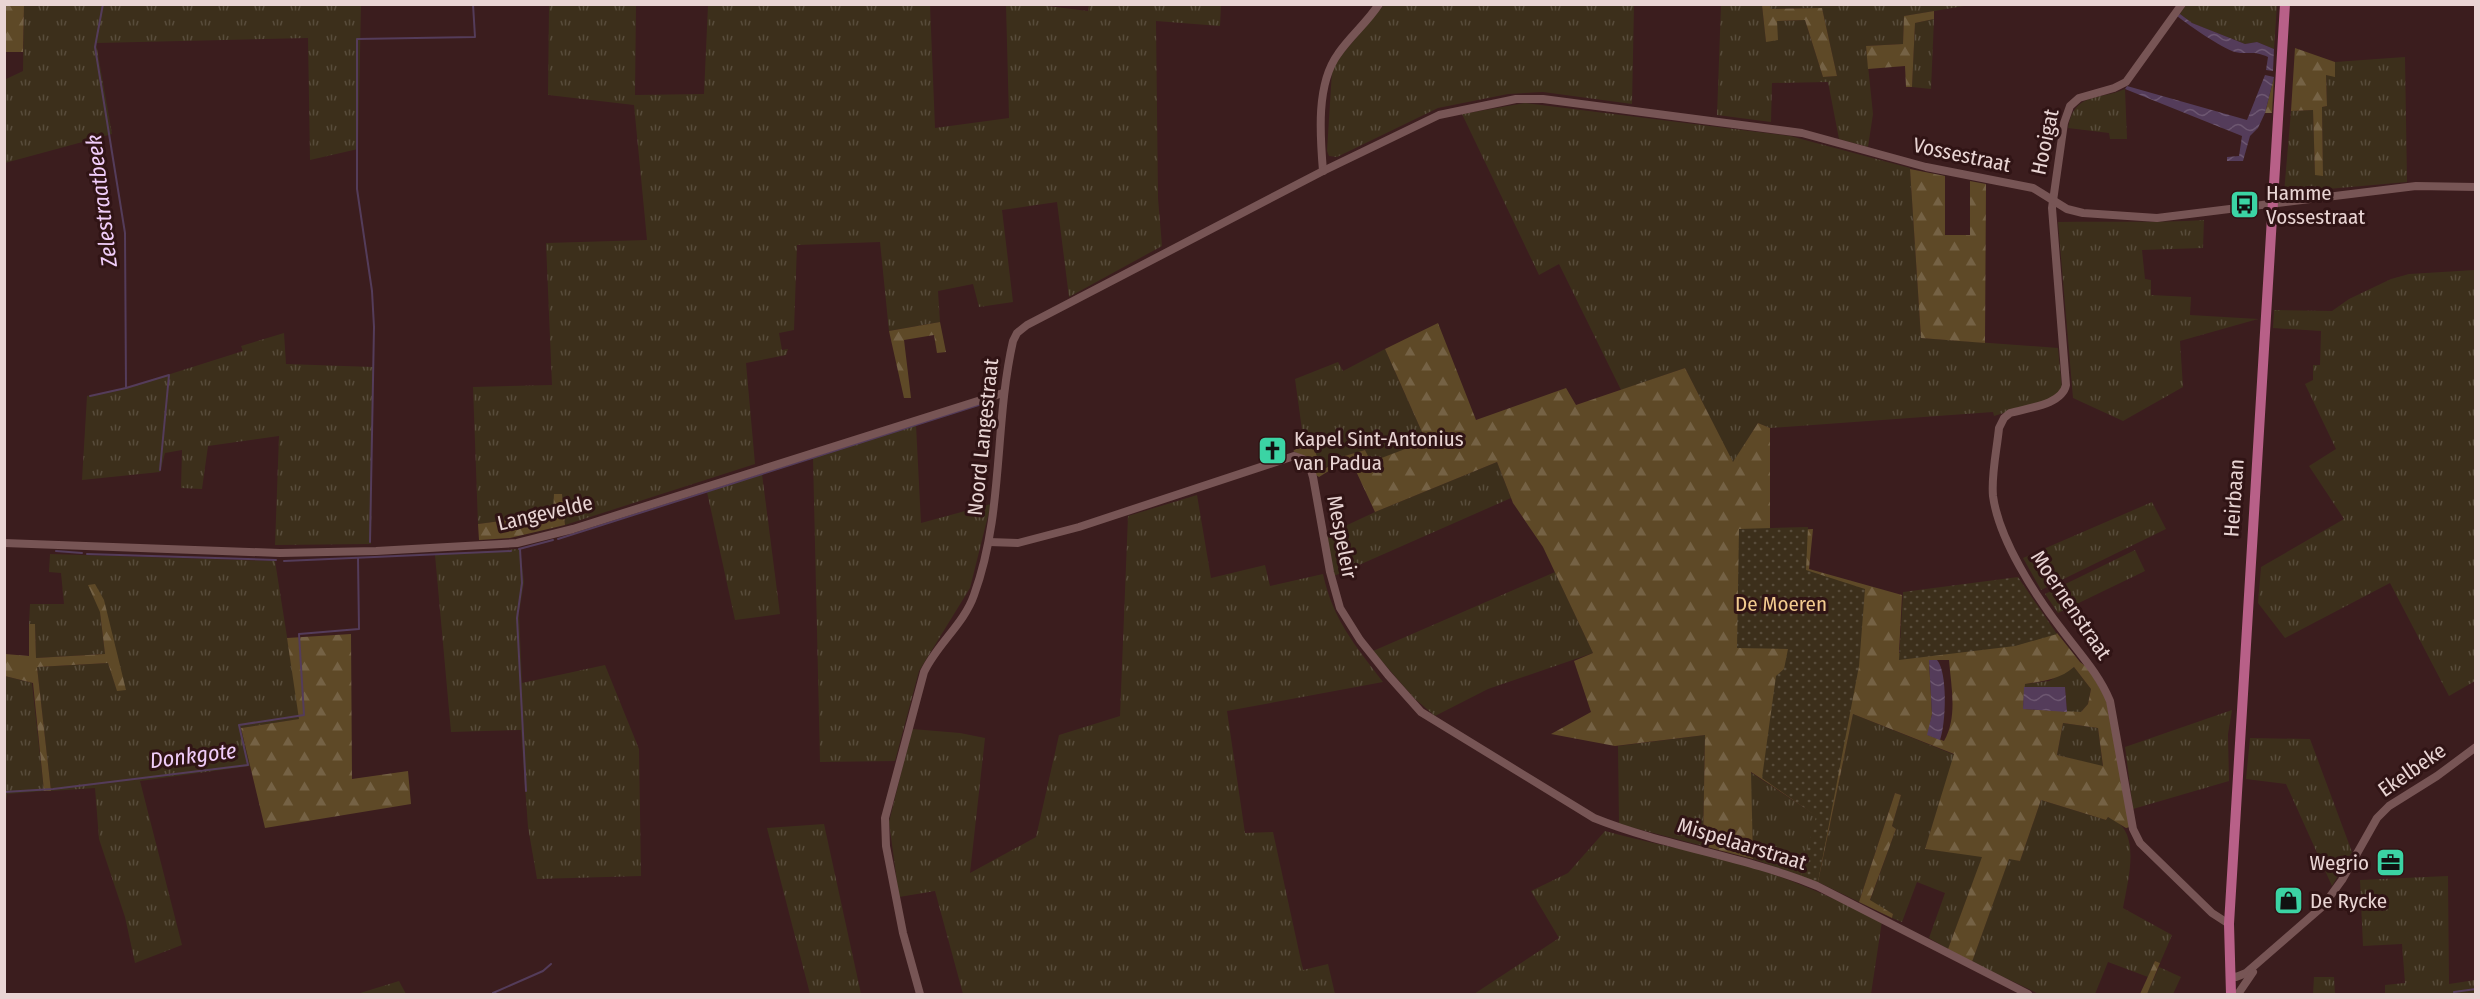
<svg xmlns="http://www.w3.org/2000/svg" width="2480" height="999" font-family="'Fira Sans Condensed',sans-serif">
<defs>
<pattern id="grass-tufts" width="24" height="20" patternUnits="userSpaceOnUse" patternTransform="scale(1.5)"><rect width="24" height="20" fill="#3c2f1b"/><path d="M3 7l-1-3M5 7V3M7 7l1-3M15 17l-1-3M17 17v-4M19 17l1-3" fill="none" stroke="#584c3b"/></pattern>
<pattern id="forest-firs" width="22" height="20" patternUnits="userSpaceOnUse" patternTransform="scale(1.5)"><rect width="22" height="20" fill="#5e4927"/><path d="M5 1l3.5 6h-7zM16 11l3.5 6h-7z" fill="#756245"/></pattern>
<pattern id="park-dots" width="8" height="8" patternUnits="userSpaceOnUse" patternTransform="scale(1.5)"><rect width="8" height="8" fill="#3c2f1b"/><path d="M2 2h.1M6 6h.1" fill="none" stroke="#584c3b" stroke-width="1.8" stroke-linecap="round"/></pattern>
<pattern id="water-waves" width="16" height="10" patternUnits="userSpaceOnUse" patternTransform="scale(1.5)"><rect width="16" height="10" fill="#543c5a"/><path d="M0 5q4-4 8 0t8 0" fill="none" stroke="#6d5771"/></pattern>
</defs>
<rect width="100%" height="100%" fill="#3b1d1e"/>
<!-- grass -->
<g fill="url(#grass-tufts)">
<path d="M24 5H361L358 149 310 160 308 38 96 43 112 134 5 163 4 80 23 71Z"/>
<path d="M549 5H636L635 95 704 94 708 5H930L935 128 1009 118 1006 5H1039L1088 11 1089 5H1221L1220 26 1156 21 1158 198 1162 246 1069 297 1057 202 1002 210 1013 302 979 307 973 284 938 291 940 322 889 331 880 242 797 245 794 330 779 333 782 350 788 349 786 355 746 363 755 464 565 525 562 494 554 514 478 524 473 387 552 385 546 243 647 240 634 105 548 95Z"/>
<path d="M1384 5H1634L1632 104 1543 92 1508 94 1438 108 1337 157 1329 156 1327 151 1332 71 1340 57Z"/>
<path d="M1721 5H1762L1766 42 1777 21 1805 20 1823 77 1837 76 1822 8 1770 9V5H1970L1904 16 1903 44 1866 46 1873 114 1868 147 1839 139 1828 82 1772 83 1771 122 1717 115Z"/>
<path d="M2186 5H2277L2274 49 2257 42 2245 44 2192 23 2180 14Z"/>
<path d="M1934 19 1931 89 1912 87 1915 23Z"/>
<path d="M2405 57 2407 182 2284 193 2291 111 2313 110 2315 174 2323 175 2322 107 2327 106 2326 75 2335 76V62Z"/>
<path d="M2125 89 2127 139H2110L2109 133 2068 128C2074 92 2097 101 2125 89Z"/>
<path d="M1525 103 1790 136 1910 168 1921 338 2058 348 2062 388 2056 397 1994 416 1993 412 1770 428 1758 423 1733 463 1685 368 1621 390 1559 264 1539 275 1462 114Z"/>
<path d="M2204 220 2203 248 2142 250 2145 279 2151 280V295L2191 297 2190 315 2258 319 2180 341 2183 387 2123 421 2073 398 2058 222C2107 221 2155 223 2204 220Z"/>
<path d="M2475 270V681L2449 696 2390 583 2285 638 2258 603 2261 567 2344 519 2309 466 2336 449 2305 384 2313 380V365H2320L2321 331 2273 328 2274 310 2332 311 2349 299 2391 279 2409 274Z"/>
<path d="M284 333 286 364 373 367 371 544 275 545 279 436 208 446 202 489 181 488 182 450 165 453 160 472 82 480 87 396 123 389 243 351 241 346Z"/>
<path d="M1385 349 1426 441 1371 463 1365 450 1341 457 1321 471 1315 451 1304 444 1295 379 1338 362 1343 371Z"/>
<path d="M916 425 921 523 991 504 970 588 919 671 895 761 820 762 813 457Z"/>
<path d="M1497 462 1511 498 1334 576 1326 535 1375 512Z"/>
<path d="M762 474 780 614 735 620 707 492Z"/>
<path d="M1197 495 1211 578 1265 565 1270 586 1323 574C1333 620 1355 645 1383 682L1227 711 1245 833 1273 832 1303 970 1328 964 1335 994H963L935 891 899 897 889 822 912 729 960 733 985 738 970 873 1036 837 1059 735 1120 716 1128 516Z"/>
<path d="M2152 502 2166 529 2041 590 2023 558Z"/>
<path d="M520 549 524 582 519 613 522 683 605 665 639 749 641 876 537 879 528 827 521 730 451 732 435 555Z"/>
<path d="M2135 550 2145 571 2058 613 2045 594Z"/>
<path d="M50 554 275 561 300 719 241 728 250 766 140 781 182 945 135 963 125 917 99 839 95 788 51 791 37 667 108 663 117 690 100 612 105 654 36 658 35 624H29L30 604H64L61 573 49 572Z"/>
<path d="M1555 572 1593 653 1488 689 1435 716 1414 698 1373 651Z"/>
<path d="M2074 667 2091 689 2088 704 2081 712H2067L2065 687H2024L2025 684 2049 681Z"/>
<path d="M5 676 32 683 44 791 7 794 5 806Z"/>
<path d="M2232 710 2228 734 2229 781 2133 809 2125 747Z"/>
<path d="M1853 714 1955 755 1925 849 1983 856 1948 949 1929 938 1945 893 1917 882 1902 922 1892 918 1893 914 1870 901 1896 829 1892 826 1901 795 1895 793 1859 902 1818 882Z"/>
<path d="M2063 723 2098 728 2103 767 2057 755Z"/>
<path d="M1705 735 1703 846 1619 824 1618 746Z"/>
<path d="M2250 738 2310 739 2352 852 2332 886 2286 784 2246 779Z"/>
<path d="M1750 772 1817 816 1801 876 1753 859Z"/>
<path d="M2041 800 2106 820 2108 817C2143 829 2128 879 2123 908L2172 935 2160 963 2155 961 2148 977 2108 962 2095 994H2039L1972 962 2009 858 2020 861Z"/>
<path d="M824 824 861 994H810L767 828Z"/>
<path d="M1605 831C1648 843 1691 850 1734 862 1786 876 1834 899 1882 921L1871 994H1474L1559 938 1531 891 1568 873Z"/>
<path d="M2448 876 2449 984 2475 980V994H2385V985L2405 983 2402 944 2363 946 2360 880Z"/>
<path d="M2159 967 2181 977 2173 994H2147Z"/>
<path d="M2314 977H2334L2335 994H2313Z"/>
<path d="M399 981 406 994H357Z"/>
</g>
<!-- forest -->
<g fill="url(#forest-firs)" fill-rule="evenodd">
<path d="M4 5H24L23 52H5Z"/>
<path d="M1762 5H1770L1771 9 1822 8 1837 76 1823 77 1805 20 1777 21 1778 40 1766 42Z"/>
<path d="M1934 11V19L1915 23 1912 87H1906L1905 66 1868 69 1866 46 1903 44 1904 16Z"/>
<path d="M2295 48 2335 62V77L2326 75 2327 106 2322 107 2323 176 2315 175 2313 110 2291 111Z"/>
<path d="M2274 77 2272 113H2265Z"/>
<path d="M1910 169 1945 176V235H1970V181L1986 184 1985 343 1921 338Z"/>
<path d="M940 322 946 352 937 353 934 335 904 340 911 398H904L889 331Z"/>
<path d="M1438 323 1476 420 1566 388 1576 405 1685 368 1733 462 1758 423 1770 428V531L1813 529 1809 569 1902 595 1899 653 2057 633 2080 662 2088 668 2106 699 2130 827 2126 828 2108 817 2106 820 2041 800 2020 861 2009 859 1972 962 1948 949 1982 857 1925 849 1954 754 1853 714 1818 882 1801 876 1817 816 1751 772 1753 859 1703 846 1705 735 1615 746 1551 734 1591 712 1574 661 1593 653 1543 547 1513 503 1497 462 1375 512 1355 469 1354 460 1340 464 1319 477 1316 475 1308 459 1293 451 1304 444 1315 451 1322 471 1341 457 1365 450 1371 462 1426 441 1385 349ZM1929 660H1949C1951 686 1958 717 1944 741L1928 735 1932 714ZM2074 667 2091 689 2088 704 2081 712 2023 709 2025 684C2043 681 2059 680 2074 667ZM2063 723 2098 728 2103 766 2057 755Z"/>
<path d="M554 494H562L565 525 510 538 479 540 478 524 553 514Z"/>
<path d="M95 584 104 600 126 690 117 691 108 663 37 667 51 791H44L33 683 5 676V654L29 656V624H35L36 658 105 654 100 612 88 585Z"/>
<path d="M351 634 352 779 408 771 411 804 265 828 241 728 299 719 287 638Z"/>
<path d="M1895 793 1901 795 1892 826 1896 829 1870 900 1893 914 1892 918 1859 902Z"/>
<path d="M2155 961 2160 963 2147 994H2140Z"/>
</g>
<!-- park -->
<g fill="url(#park-dots)">
<path d="M1808 527 1806 570 1865 589 1859 666 1818 882 1801 876 1816 816 1762 778 1776 676 1784 669 1788 649 1737 648 1739 529Z"/>
<path d="M2018 577 2057 634 2015 646 1899 660 1903 592Z"/>
</g>
<!-- water -->
<g fill="url(#water-waves)">
<path d="M2180 14 2192 23 2245 44 2257 42 2274 49 2273 71 2266 70 2268 57C2253 50 2248 55 2235 52 2220 47 2190 26 2177 16Z"/>
<path d="M2265 75 2274 77 2265 113 2258 128 2250 136 2243 161H2227V157L2239 156 2242 136 2125 89 2127 86 2247 120Z"/>
<path d="M1929 660H1937C1948 672 1946 725 1940 740L1927 735 1932 714Z"/>
<path d="M2024 687H2065L2067 712 2023 709Z"/>
</g>
<g fill="none" stroke-linecap="round" stroke-linejoin="round">
<!-- stream -->
<g stroke="#543c5a" stroke-width="2">
<path d="M103 4 95 47 125 233 126 388 169 375 160 470"/>
<path d="M90 396 126 388"/>
<path d="M558 539 985 403H991"/>
<path d="M370 542 374 327 372 291 357 189V39L475 37 473 4"/>
<path d="M519 549 553 540"/>
<path d="M520 549 522 583 517 618 526 791"/>
<path d="M56 551 82 553"/>
<path d="M87 554 276 560"/>
<path d="M284 561 511 551"/>
<path d="M4 792 53 789 248 765 239 725 304 715 299 634 359 629 358 558"/>
<path d="M2454 992 2476 989"/>
<path d="M493 993 543 971 551 964"/>
</g>
<!-- minor -->
<g stroke="#755" stroke-width="8">
<path d="M2182 4 2126 82 2114 88 2079 98 2070 106 2064 123 2052 208 2066 385C2062 405 2027 408 2010 413L2004 418 1999 428C1997 449 1991 475 1993 496 1999 540 2035 595 2062 630 2079 653 2099 674 2110 701L2133 829 2140 843 2212 913 2229 924"/>
<path d="M1323 171C1320 135 1316 84 1338 54 1350 36 1367 23 1379 4"/>
<path d="M989 542 1018 543 1079 527 1294 456 1303 459 1310 467 1313 477 1330 572 1340 608 1360 640 1388 675 1421 712 1594 818C1666 847 1744 856 1817 886L2028 994"/>
<path d="M4 543 280 553 376 551 517 543 573 529 1003 393"/>
<path d="M2230 975 2236 977 2246 973 2323 906 2342 880 2377 818 2389 806 2437 776 2476 747"/>
<path d="M920 994 903 933 886 846 885 818 924 672C937 644 964 624 974 595 1004 513 994 425 1013 341L1017 333 1027 325 1323 171 1439 115 1516 99H1543L1802 133 1926 167 2033 188 2067 209 2083 213 2157 218 2416 186 2476 187"/>
<path d="M2238 994 2253 972"/>
</g>
<!-- major -->
<path stroke="#b86088" stroke-width="10" d="M2231 994 2229 924 2285 4"/>
</g>
<!-- icons -->
<defs>
<symbol id="bus-square" viewBox="-11 -11 22 22"><rect x="-9" y="-9" width="18" height="18" rx="4" fill="#3bd4a4" stroke="#301415"/><path d="M-5-6H5V4H4V6H2V4H-2V6H-4V4H-5ZM-3.5-4V0h7V-4ZM-3.5 1.2v1.5H-2V1.2ZM2 1.2v1.5H3.5V1.2Z" fill="#111"/></symbol>
<symbol id="church-square" viewBox="-11 -11 22 22"><rect x="-9" y="-9" width="18" height="18" rx="4" fill="#3bd4a4" stroke="#301415"/><path d="M-1.2-6h2.4v3.5h3.3v2.4h-3.3V6h-2.4V-.1h-3.3v-2.4h3.3Z" fill="#111"/></symbol>
<symbol id="office-square" viewBox="-11 -11 22 22"><rect x="-9" y="-9" width="18" height="18" rx="4" fill="#3bd4a4" stroke="#301415"/><path d="M-6-3h4V-5.5h4V-3h4V5H-6ZM-1-4.5V-3h2v-1.5ZM-6 0V1H6V0Z" fill="#111"/></symbol>
<symbol id="shop-square" viewBox="-11 -11 22 22"><rect x="-9" y="-9" width="18" height="18" rx="4" fill="#3bd4a4" stroke="#301415"/><path d="M-5-2.5h2.3a2.7 3.5 0 0 1 5.4 0H5L5.5 6h-11ZM-1.5-2.5h3a1.5 2.3 0 0 0-3 0Z" fill="#111"/></symbol>
</defs>
<g fill-rule="evenodd">
<use href="#bus-square" x="2228" y="188" width="33" height="33"/>
<use href="#church-square" x="1256" y="434" width="33" height="33"/>
<use href="#office-square" x="2374" y="846" width="33" height="33"/>
<use href="#shop-square" x="2272" y="884" width="33" height="33"/>
</g>
<g text-anchor="middle" stroke-width="6" stroke-linejoin="round" paint-order="stroke">
<!-- street labels -->
<g font-size="21" fill="#e9d5d4" stroke="#301415">
<text transform="translate(2045 142) rotate(-78)" y="7">Hooigat</text>
<text transform="translate(1962 155) rotate(12)" y="7">Vossestraat</text>
<text transform="translate(983 437) rotate(-84)" y="7">Noord Langestraat</text>
<text transform="translate(2234 498) rotate(-86)" y="7">Heirbaan</text>
<text transform="translate(545 513) rotate(-13)" y="7">Langevelde</text>
<text transform="translate(1342 537) rotate(79)" y="7">Mespeleir</text>
<text transform="translate(2071 605) rotate(56)" y="7">Moernenstraat</text>
<text transform="translate(2412 770) rotate(-35)" y="7">Ekelbeke</text>
<text transform="translate(1742 844) rotate(17)" y="7">Mispelaarstraat</text>
</g>
<!-- poi labels -->
<g font-size="21" fill="#e9d5d4" stroke="#301415" text-anchor="start">
<text x="2266" y="200">Hamme<tspan x="2266" dy="24">Vossestraat</tspan></text>
<text x="1294" y="446">Kapel Sint-Antonius<tspan x="1294" dy="24">van Padua</tspan></text>
<text x="2369" y="870" text-anchor="end">Wegrio</text>
<text x="2310" y="908">De Rycke</text>
</g>
<!-- park labels -->
<g font-size="21" fill="#f2cb8f" stroke="#301415">
<text x="1781" y="611">De Moeren</text>
</g>
<!-- water labels -->
<g font-size="22" font-style="italic" fill="#f0cdf9" stroke="#301415">
<text transform="translate(101 201) rotate(-97)" y="8">Zelestraatbeek</text>
<text transform="translate(193 755) rotate(-7)" y="8">Donkgote</text>
</g>
</g>
<!-- border -->
<rect width="2480" height="999" fill="none" stroke="#e9d5d4" stroke-width="12"/>
</svg>
